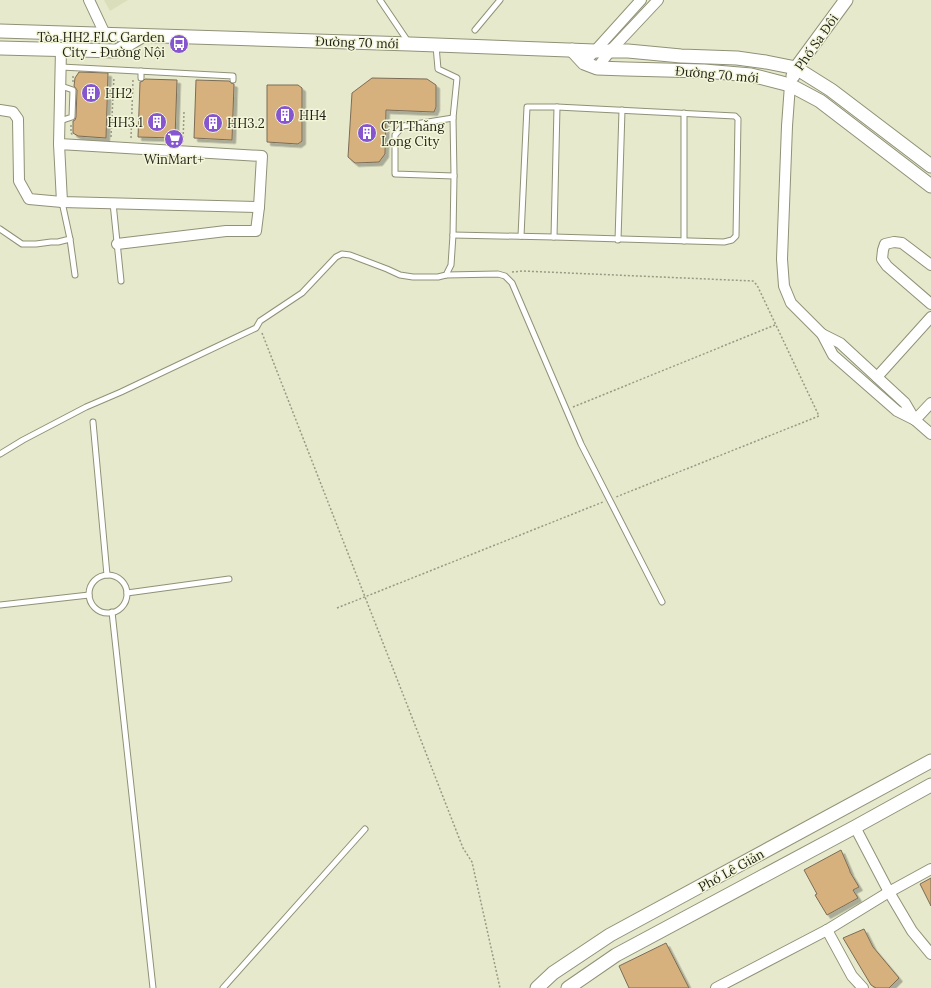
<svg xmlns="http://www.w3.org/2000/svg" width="931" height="988" font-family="Lora,serif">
<defs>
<filter id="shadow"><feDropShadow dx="3.5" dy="3.5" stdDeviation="0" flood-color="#0004"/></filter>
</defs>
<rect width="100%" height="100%" fill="#e7e9cc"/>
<!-- built -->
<path fill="#dbdeba" d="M104 0H128L110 11Z"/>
<!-- building -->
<g fill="#d6b17d" stroke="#7b6c56" filter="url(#shadow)">
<path d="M79 72 108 73 106 138 78 136 73 133V121L75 120 76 117 77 90 74 86 75 78Z"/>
<path d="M372 78 427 79 436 85V107L434 112 386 110 385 154 379 162 355 163 348 157 352 93Z"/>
<path d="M145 79 177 80 175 138 138 137 140 82 143 81Z"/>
<path d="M196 80 229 81 231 83 234 84 232 140 194 138Z"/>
<path d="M267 85H298L302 88V141L298 144 267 142Z"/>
<path d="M841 850 850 871V872L859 887 853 890 858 898 827 915 815 895 817 894 804 870Z"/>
<path d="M931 878V906L920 884Z"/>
<path d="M864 929 873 947 899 978 889 988H876L871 985 843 938Z"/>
<path d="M666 943 689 988H629L619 966Z"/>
</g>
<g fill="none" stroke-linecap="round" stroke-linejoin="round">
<defs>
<g id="lane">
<path d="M380 0 409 43"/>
<path d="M475 30 500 0"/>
<path d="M61 67 233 76V80"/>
<path d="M141 78V71"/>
<path d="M684 113V241"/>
<path d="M453 118 403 126 395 135V174L454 176"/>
<path d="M60 121 72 117 73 90 61 86"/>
<path d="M113 203 121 281"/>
<path d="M0 229 22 244H36L51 242H58L70 239 62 202"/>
<path d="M453 235 554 237 557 107"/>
<path d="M521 236 527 107H557L735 116 738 119 736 236 732 240 724 242 554 237"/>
<path d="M70 239 75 275"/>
<path d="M618 240 622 110"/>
<path d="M446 275 498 274 505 276 512 283 581 444 662 602"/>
<path d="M93 422 107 575"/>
<path d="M0 454 23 440 86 407 121 392 256 328 260 321 302 293 336 257 342 254 350 255 387 269 400 275 413 277H438L446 275 451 265 453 235 454 176 453 118 457 78 438 69 436 46"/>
<circle cx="108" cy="594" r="19"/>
<path d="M127 593 229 579"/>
<path d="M0 605 89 595"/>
<path d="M112 612 153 988"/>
<path d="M223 988 365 829"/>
</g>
<g id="street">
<path d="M89 0 105 34"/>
<path d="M584 63 641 0"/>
<path d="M597 68 611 50 658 0"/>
<path d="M790 85 787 126 782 259 784 286 791 303 822 334 833 355 897 411 915 420 931 434"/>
<path d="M0 110 13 112 18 119 19 181 29 199 62 202 259 207"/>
<path d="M59 144 61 49"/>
<path d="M62 202 59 144 262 156 259 207 256 231H226L117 244"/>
<path d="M931 265 902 243 894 242 885 244 883 250 882 259 887 266 931 304"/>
<path d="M822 334 840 343 905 403 915 420"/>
<path d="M877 377 931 317"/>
<path d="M915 420 931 403"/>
<path d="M855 827 889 892 912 931 931 954"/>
<path d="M827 930 852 976 863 988"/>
<path d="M716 988 827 930 889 892 931 869"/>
</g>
<g id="secondary">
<path d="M0 31 410 44 595 51H628L681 56 737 58 766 62 796 68 831 90 931 166"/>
<path d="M0 48 117 51 142 36"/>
<path d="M572 50 584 63 597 68 626 69 704 71 751 75 790 85 820 101 931 186"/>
<path d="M793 76 796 68 846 0"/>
<path d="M537 988 553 973 610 935 931 761"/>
<path d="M568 988 616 955 855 827 931 785"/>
</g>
</defs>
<!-- lane casing -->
<use href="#lane" stroke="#909177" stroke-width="7"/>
<!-- street casing -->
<use href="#street" stroke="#909177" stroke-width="12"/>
<!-- secondary casing -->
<use href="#secondary" stroke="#909177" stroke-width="15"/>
<!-- path -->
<g stroke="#989a84" stroke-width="1.5" stroke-dasharray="2 2" stroke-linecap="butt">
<path d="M73 82V74"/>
<path d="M71 125V133L73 135"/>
<path d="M111 137 114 77"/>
<path d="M131 138 133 80"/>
<path d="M183 142 184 112"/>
<path d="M512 272 523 271 753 281 757 285 819 416 616 497"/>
<path d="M262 333 463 848 472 862 500 988"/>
<path d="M573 407 775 325"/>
<path d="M337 608 603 502"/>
</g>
<!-- lane -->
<use href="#lane" stroke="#fff" stroke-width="5"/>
<!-- street -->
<use href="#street" stroke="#fff" stroke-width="10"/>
<!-- secondary -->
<use href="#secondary" stroke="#fff" stroke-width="13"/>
</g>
<!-- icons -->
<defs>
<symbol id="bus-disc" viewBox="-11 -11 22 22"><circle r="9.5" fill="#8556cf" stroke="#f4f6d9"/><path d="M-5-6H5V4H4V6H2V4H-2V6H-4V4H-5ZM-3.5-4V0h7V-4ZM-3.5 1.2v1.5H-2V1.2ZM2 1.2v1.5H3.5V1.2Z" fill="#fff"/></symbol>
<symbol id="building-disc" viewBox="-11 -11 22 22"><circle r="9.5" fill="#8556cf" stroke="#f4f6d9"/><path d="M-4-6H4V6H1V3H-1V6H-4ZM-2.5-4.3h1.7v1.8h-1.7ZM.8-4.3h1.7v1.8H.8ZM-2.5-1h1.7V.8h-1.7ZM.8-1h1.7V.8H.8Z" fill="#fff"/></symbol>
<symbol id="supermarket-disc" viewBox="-11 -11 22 22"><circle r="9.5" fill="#8556cf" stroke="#f4f6d9"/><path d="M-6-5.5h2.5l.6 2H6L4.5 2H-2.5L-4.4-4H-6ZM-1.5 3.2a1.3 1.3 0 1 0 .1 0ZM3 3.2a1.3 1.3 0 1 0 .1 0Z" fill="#fff"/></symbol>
</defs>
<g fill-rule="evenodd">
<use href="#bus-disc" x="168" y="33" width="22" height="22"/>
<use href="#building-disc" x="80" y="82" width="22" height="22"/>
<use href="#building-disc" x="274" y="104" width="22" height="22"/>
<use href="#building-disc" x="146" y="111" width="22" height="22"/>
<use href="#building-disc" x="202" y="112" width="22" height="22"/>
<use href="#building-disc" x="356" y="122" width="22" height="22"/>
<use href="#supermarket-disc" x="163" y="128" width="22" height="22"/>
</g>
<g text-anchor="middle" stroke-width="3" stroke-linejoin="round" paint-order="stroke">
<!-- poi labels -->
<g font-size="13" fill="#1f1f15" stroke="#f4f6d9" text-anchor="start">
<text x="165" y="42" text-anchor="end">Tòa HH2 FLC Garden<tspan x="165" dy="15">City - Đường Nội</tspan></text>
<text x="105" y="98">HH2</text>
<text x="299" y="120">HH4</text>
<text x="143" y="127" text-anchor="end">HH3.1</text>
<text x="227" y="128">HH3.2</text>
<text x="381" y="131">CT1 Thăng<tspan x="381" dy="15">Long City</tspan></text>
<text x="174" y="164" text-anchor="middle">WinMart+</text>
</g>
<!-- street labels -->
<g font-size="13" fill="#1f1f15" stroke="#f4f6d9">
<text transform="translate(357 42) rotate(2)" y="5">Đường 70 mới</text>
<text transform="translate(816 42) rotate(-55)" y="5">Phố Sa Đôi</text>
<text transform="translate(717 74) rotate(5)" y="5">Đường 70 mới</text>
<text transform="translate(731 870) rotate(-29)" y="5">Phố Lê Giản</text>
</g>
</g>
</svg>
